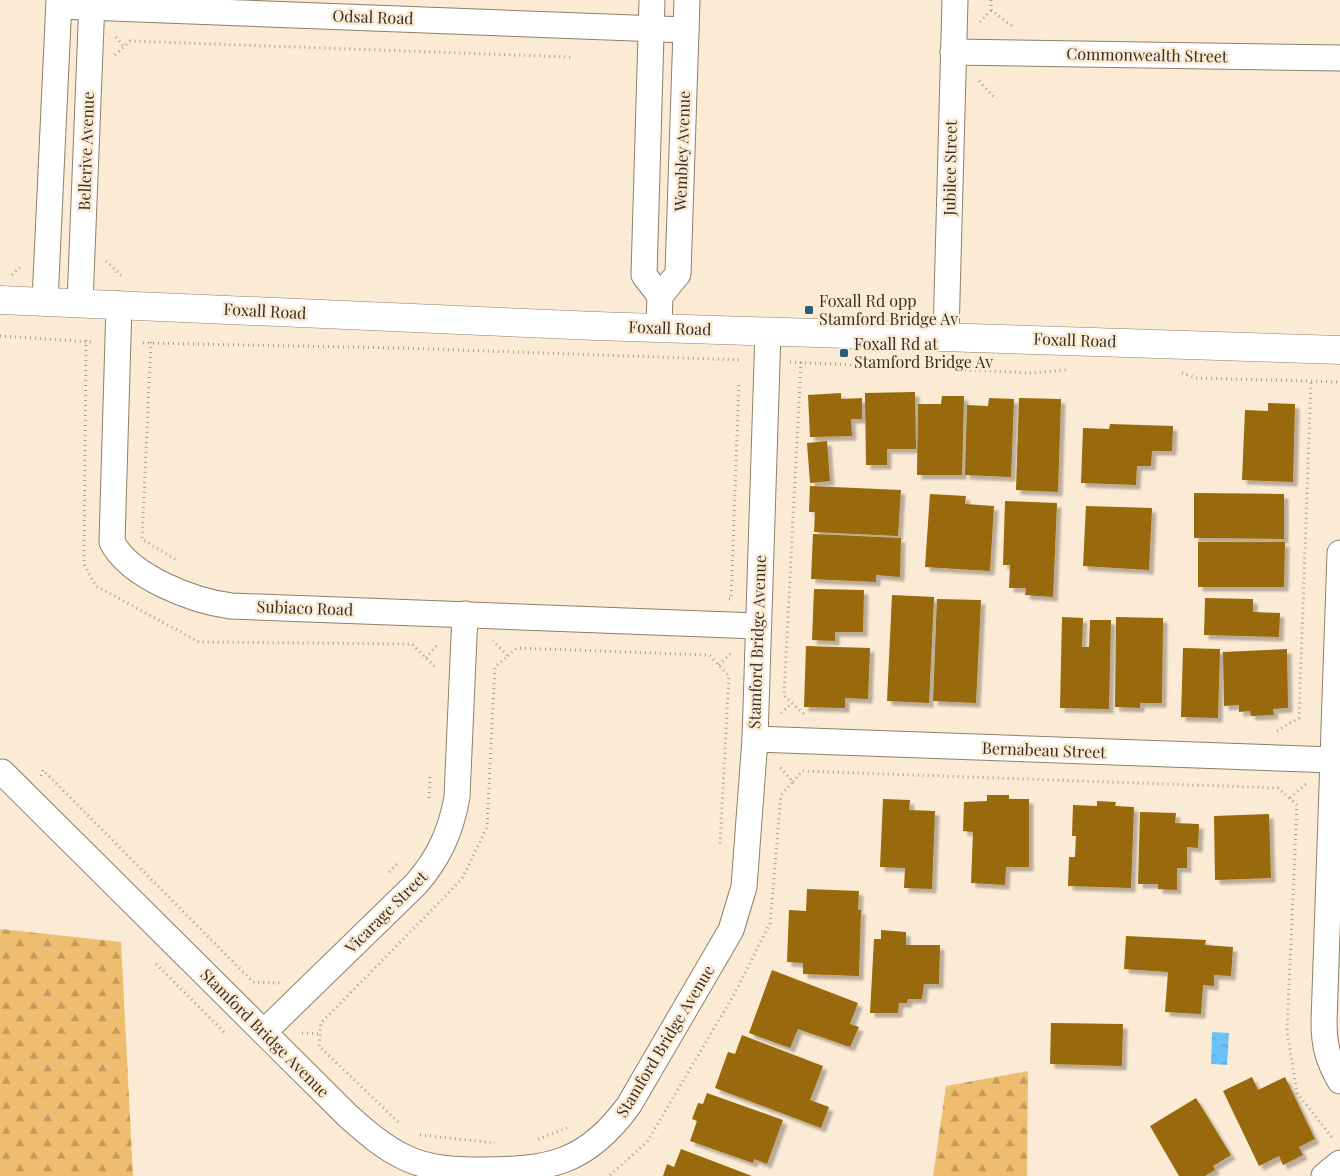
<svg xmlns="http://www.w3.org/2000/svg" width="1340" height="1176" font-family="'Playfair Display',serif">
<defs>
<pattern id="forest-firs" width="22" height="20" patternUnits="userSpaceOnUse" patternTransform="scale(1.25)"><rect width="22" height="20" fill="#efbd6f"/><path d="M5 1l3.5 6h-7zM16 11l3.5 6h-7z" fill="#c29a5b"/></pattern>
<pattern id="water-ripples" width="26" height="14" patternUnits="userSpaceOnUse" patternTransform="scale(1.25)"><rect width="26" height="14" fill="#6cc1f8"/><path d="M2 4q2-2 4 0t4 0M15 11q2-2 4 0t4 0" fill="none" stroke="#5a9dc9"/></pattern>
<filter id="shadow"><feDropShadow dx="4.5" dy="4.5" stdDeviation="1" flood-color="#0004"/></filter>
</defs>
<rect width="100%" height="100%" fill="#fcebd4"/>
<!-- forest -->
<g fill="url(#forest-firs)">
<path d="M0 929 121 942 133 1176H0Z"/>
<path d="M1028 1071 1027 1176H933L946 1086Z"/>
</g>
<!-- water -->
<path fill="url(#water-ripples)" d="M1212 1032 1229 1033 1227 1065 1211 1064Z"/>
<!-- building -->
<g fill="#986907" filter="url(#shadow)">
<path d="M915 392 916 449H887V465H866L865 393Z"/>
<path d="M841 393V399L862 398V419H851L852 436 810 437 808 395Z"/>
<path d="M942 396H964L962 475H917L918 404H941Z"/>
<path d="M989 398 1014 399 1011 477 965 475 967 405 988 406Z"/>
<path d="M1019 398 1061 399 1058 492 1016 490Z"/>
<path d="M1268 403 1295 404 1293 482 1242 480 1245 410 1268 411Z"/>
<path d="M1110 424 1173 426 1172 451H1152L1151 466H1137L1136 485 1081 483 1083 428 1109 429Z"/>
<path d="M827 441 830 481 810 483 807 443Z"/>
<path d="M810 486 901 490 898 536 814 532 815 512H809Z"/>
<path d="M1194 493 1284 494V539L1194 538Z"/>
<path d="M930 494 966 496 965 504 994 506 990 571 925 567Z"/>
<path d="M1005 501 1057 503 1053 597 1025 595 1026 588H1009L1010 565H1003Z"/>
<path d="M1086 506 1152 508 1149 570 1083 566Z"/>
<path d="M813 534 901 538 900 577 876 575V582L811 579Z"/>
<path d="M1198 542H1285L1284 587H1198Z"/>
<path d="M814 589 864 590 863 632H835V641L812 640Z"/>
<path d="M892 595 934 597 929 703 887 701Z"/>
<path d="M1205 598 1253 599V612L1280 613 1279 637 1204 635Z"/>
<path d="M937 599 981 600 976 703 933 701Z"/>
<path d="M1062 617 1083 618 1082 647H1089L1090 620H1111L1109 709 1060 708Z"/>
<path d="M1116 617 1163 618 1162 703H1140V708L1115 707Z"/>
<path d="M806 646 870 648 868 699 845 698V708L804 707Z"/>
<path d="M1183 648 1220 649 1218 718 1181 717Z"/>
<path d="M1287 649 1288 708 1273 709 1274 715 1251 716 1250 711 1239 712V705L1224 706 1223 652Z"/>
<path d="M987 795H1009V799H1029V867H1006L1005 885 971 883 973 832 963 831 964 802 987 801Z"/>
<path d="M883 799 910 800 909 810 935 811 932 889 904 888 905 868 880 867Z"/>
<path d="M1097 801 1116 802 1115 806 1134 807 1131 888 1068 886 1069 857H1075L1076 836H1072L1073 805 1097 806Z"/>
<path d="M1140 812 1176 813 1175 823 1199 824 1198 848 1187 847V868H1177V890L1158 889V884H1138Z"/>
<path d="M1269 814 1271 878 1215 880 1214 816Z"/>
<path d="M807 889 859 891 858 910H861L859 976 803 974V963L787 962 789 910 806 911Z"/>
<path d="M881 930 906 932V945H940L939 984H924L922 999H908L907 1003H899L898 1013H870L874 939H881Z"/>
<path d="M1126 936 1206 940 1205 945 1233 947 1231 976 1214 975V986L1203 985 1201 1014 1165 1012 1168 972 1124 969Z"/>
<path d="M772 970 858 1003 850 1024 859 1027 850 1047 798 1029 790 1048 749 1033Z"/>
<path d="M1051 1023 1123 1024 1122 1066 1050 1064Z"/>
<path d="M742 1035 823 1066 810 1100 829 1107 821 1128 715 1088 728 1052 735 1054Z"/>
<path d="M1252 1077 1258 1090 1285 1077 1315 1139 1299 1147 1303 1155 1283 1165 1279 1156 1259 1166 1223 1091Z"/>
<path d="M707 1093 783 1120 767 1164 754 1159 753 1163 690 1141 697 1121 692 1119 698 1103 703 1104Z"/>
<path d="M1196 1098 1231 1155 1213 1166 1215 1170 1205 1176H1179L1150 1126Z"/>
<path d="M681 1149 752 1176H663L667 1164 674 1167Z"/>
</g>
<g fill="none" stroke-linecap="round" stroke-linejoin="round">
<defs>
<g id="minor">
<path d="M652 0 644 275 660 296"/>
<path d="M59 6 686 30"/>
<path d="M953 52 1340 58"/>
<path d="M45 301 59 0"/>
<path d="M80 303 92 0"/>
<path d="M119 304 112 542C130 577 193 601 231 606L757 626"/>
<path d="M659 327 660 296 678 274 687 0"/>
<path d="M946 335 955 0"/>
<path d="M1340 553 1324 1022C1324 1045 1328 1061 1340 1081"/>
<path d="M755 739 1333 760"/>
<path d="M2 772 348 1116C366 1132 384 1148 406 1158 429 1169 456 1170 481 1170 550 1170 587 1163 629 1105L731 930 744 887 755 739 768 331"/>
<path d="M264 1032 416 884C439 858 451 831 457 797L465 614"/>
<path d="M1324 1176 1340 1163"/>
</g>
<path id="tertiary" d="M0 300 596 326 1340 350"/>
</defs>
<!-- minor casing -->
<use href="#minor" stroke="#8e7f6a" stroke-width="27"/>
<!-- tertiary casing -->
<use href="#tertiary" stroke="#8e7f6a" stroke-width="29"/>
<!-- path -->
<g stroke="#ab9e8d" stroke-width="3" stroke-dasharray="1 4" stroke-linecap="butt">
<path d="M991 0V10L1012 26"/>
<path d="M980 22 991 10"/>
<path d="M116 37 124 47"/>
<path d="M115 55 130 41 571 57"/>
<path d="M979 81 994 97"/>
<path d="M106 261 124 278"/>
<path d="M12 275 22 265"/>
<path d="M0 336 93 342"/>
<path d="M86 340 84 564 96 586 199 642 412 644 437 669"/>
<path d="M151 342 142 539 178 561"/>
<path d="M143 343 401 348 742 360"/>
<path d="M790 362 1033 373 1066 370"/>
<path d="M801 362 784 696 805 715"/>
<path d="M1182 373 1196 378 1340 382"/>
<path d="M729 599H731L739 382"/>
<path d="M508 656 517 648 709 655 729 676 720 844"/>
<path d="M426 658 439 643"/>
<path d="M719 665 733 651"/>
<path d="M781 713 792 703"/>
<path d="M1277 731 1299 718 1311 381"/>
<path d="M41 776 43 770 253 982 280 983"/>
<path d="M793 782 802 771 1278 788 1297 805 1287 1031 1297 1093 1334 1140"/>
<path d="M429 798 430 777"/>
<path d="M1290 798 1306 784"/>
<path d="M389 872 399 862"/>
<path d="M156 964 225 1033"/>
<path d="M302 1033 320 1034"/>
<path d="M398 1122 319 1046 321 1023 462 879 487 827 495 667 508 656 493 641"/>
<path d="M420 1135 495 1143"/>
<path d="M538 1139 567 1128"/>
<path d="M610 1175 647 1142 736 991 770 923 781 795 793 782 779 766"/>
</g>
<!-- minor -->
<use href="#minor" stroke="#fff" stroke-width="25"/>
<!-- tertiary -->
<use href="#tertiary" stroke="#fff" stroke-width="28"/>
</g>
<!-- markers -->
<g fill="#2e5e7c" stroke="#fcebd4" stroke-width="2">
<rect x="804" y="305" width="10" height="10" rx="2.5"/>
<rect x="839" y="348" width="10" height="10" rx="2.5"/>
</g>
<g text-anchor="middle" stroke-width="5" stroke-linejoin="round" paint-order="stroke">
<!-- street labels -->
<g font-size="16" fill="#352f26" stroke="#fcebd4">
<text transform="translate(373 17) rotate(2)" y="6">Odsal Road</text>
<text transform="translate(1147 55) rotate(1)" y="6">Commonwealth Street</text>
<text transform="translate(86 151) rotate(-88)" y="6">Bellerive Avenue</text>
<text transform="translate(682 151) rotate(-88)" y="6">Wembley Avenue</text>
<text transform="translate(950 168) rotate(-89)" y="6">Jubilee Street</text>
<text transform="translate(265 311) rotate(3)" y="6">Foxall Road</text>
<text transform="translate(670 328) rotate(2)" y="6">Foxall Road</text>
<text transform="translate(1075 340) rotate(2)" y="6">Foxall Road</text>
<text transform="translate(305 608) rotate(2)" y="6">Subiaco Road</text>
<text transform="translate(757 642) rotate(-88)" y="6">Stamford Bridge Avenue</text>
<text transform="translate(1044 750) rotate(2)" y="6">Bernabeau Street</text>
<text transform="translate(386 912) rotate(-45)" y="6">Vicarage Street</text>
<text transform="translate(265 1033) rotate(45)" y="6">Stamford Bridge Avenue</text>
<text transform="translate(665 1041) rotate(-59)" y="6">Stamford Bridge Avenue</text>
</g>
<!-- poi labels -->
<g font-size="16" fill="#352f26" stroke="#fcebd4" text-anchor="start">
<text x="819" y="307">Foxall Rd opp<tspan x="819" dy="18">Stamford Bridge Av</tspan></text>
<text x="854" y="350">Foxall Rd at<tspan x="854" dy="18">Stamford Bridge Av</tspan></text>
</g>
</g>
</svg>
